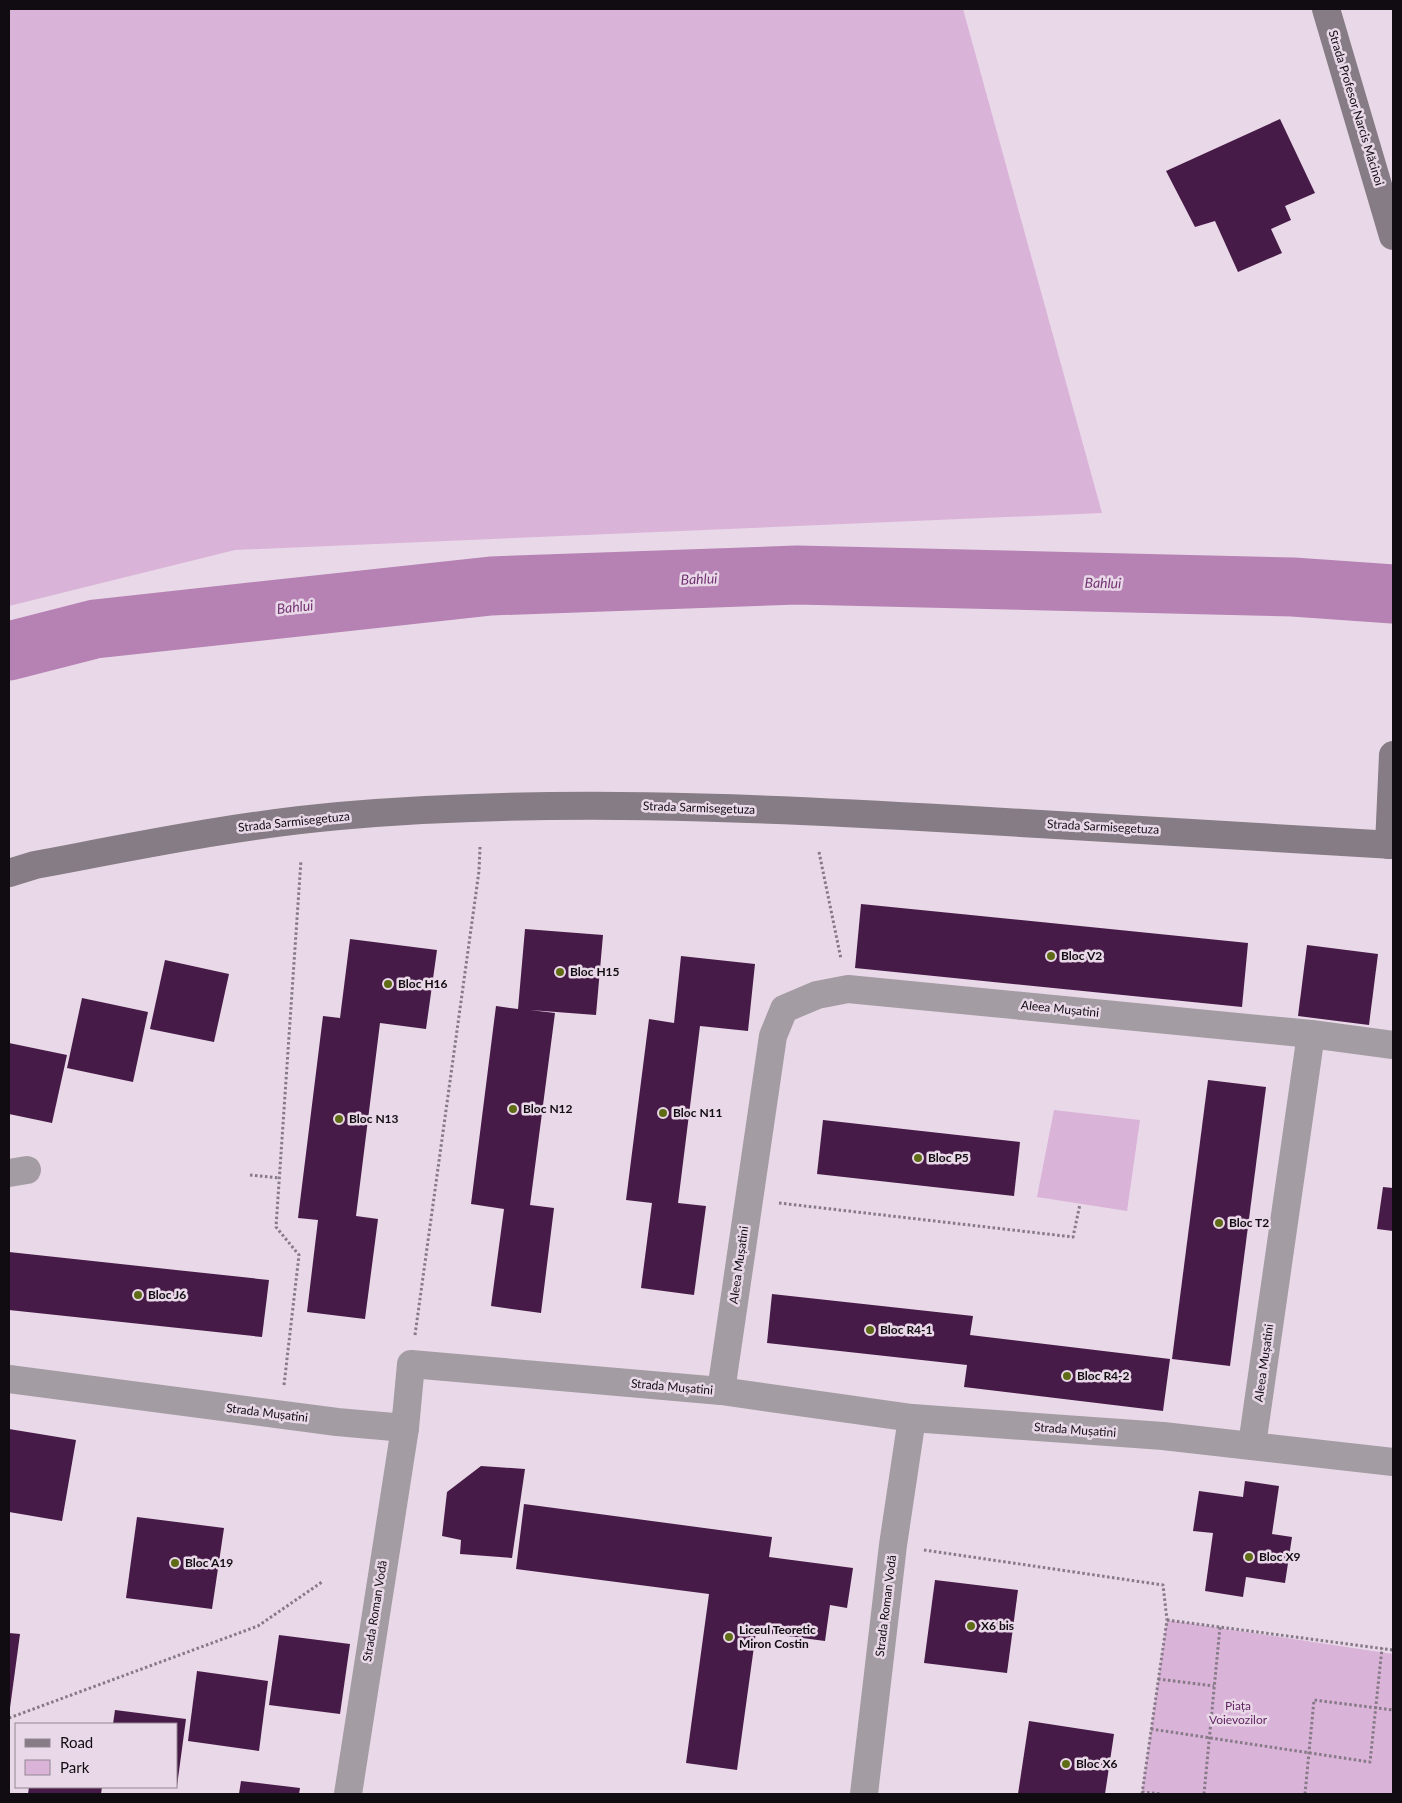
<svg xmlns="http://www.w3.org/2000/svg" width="1402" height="1803" font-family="Lato,sans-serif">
<rect width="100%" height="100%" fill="#e9d8e8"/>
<!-- green -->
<g fill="#dab3d9">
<path d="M9 9H963L1102 513 235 550 9 606Z"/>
<path d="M1054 1110 1140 1120 1127 1211 1037 1197Z"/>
<path d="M1167 1620 1393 1654V1794H1164L1142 1792Z"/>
</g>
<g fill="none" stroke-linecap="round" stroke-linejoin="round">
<!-- river -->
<path stroke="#b582b3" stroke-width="59" d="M9 651 95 629 491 586 797 575 1293 587 1393 594"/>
</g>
<!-- building -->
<g fill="#471b47">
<path d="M1280 119 1315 193 1285 206 1291 220 1271 229 1282 253 1238 272 1215 221 1195 227 1166 171Z"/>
<path d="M861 904 1248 943 1242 1007 855 968Z"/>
<path d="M525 929 603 935 596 1015 530 1010 555 1013 530 1205 554 1208 541 1313 491 1306 504 1209 471 1204 496 1006 518 1009Z"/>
<path d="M350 939 437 950 426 1029 380 1023 356 1216 378 1219 365 1319 307 1312 318 1220 298 1218 323 1016 340 1018Z"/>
<path d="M1307 945 1378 954 1369 1025 1298 1016Z"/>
<path d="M681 956 755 964 748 1031 700 1026 678 1203 706 1206 694 1295 641 1288 652 1203 626 1200 649 1019 674 1023Z"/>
<path d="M165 960 229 974 214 1042 150 1029Z"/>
<path d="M82 998 148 1012 133 1082 67 1068Z"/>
<path d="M9 1043 67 1055 52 1123 9 1114Z"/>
<path d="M1208 1080 1266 1087 1230 1366 1172 1359Z"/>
<path d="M823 1120 1020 1142 1014 1196 817 1174Z"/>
<path d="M1383 1187 1393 1188V1231L1377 1229Z"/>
<path d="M9 1252 269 1280 262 1337 9 1310Z"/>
<path d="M772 1294 973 1316 970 1335 1170 1359 1163 1411 964 1387 967 1365 767 1343Z"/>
<path d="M9 1429 76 1440 62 1521 9 1512Z"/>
<path d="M481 1466 525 1469 512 1558 460 1554 461 1540 442 1536 447 1492Z"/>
<path d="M1245 1481 1279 1486 1272 1534 1292 1537 1285 1583 1246 1577 1243 1597 1205 1591 1213 1533 1193 1531 1199 1491 1243 1497Z"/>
<path d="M524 1504 772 1537 769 1557 853 1568 847 1608 830 1605 825 1641 756 1632 737 1770 686 1763 709 1594 516 1569Z"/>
<path d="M137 1517 224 1528 212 1609 126 1598Z"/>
<path d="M935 1580 1018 1590 1007 1673 924 1663Z"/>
<path d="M9 1633 20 1634 10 1708H9Z"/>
<path d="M279 1635 350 1644 340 1714 269 1705Z"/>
<path d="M197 1671 268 1681 259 1751 188 1741Z"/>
<path d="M115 1710 186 1719 177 1786 176 1724H113Z"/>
<path d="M1029 1721 1114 1734 1105 1794H1018Z"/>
<path d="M241 1781 300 1788 299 1794H239Z"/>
<path d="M29 1787H102L101 1794H28Z"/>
</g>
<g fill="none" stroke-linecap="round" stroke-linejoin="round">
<!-- path -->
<g stroke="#857a85" stroke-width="3" stroke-dasharray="2.5 2.5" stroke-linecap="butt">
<path d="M819 852 841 959"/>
<path d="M250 1175 279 1178"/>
<path d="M779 1203 1073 1237 1080 1204"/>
<path d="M415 1335 479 871 480 847"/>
<path d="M284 1385 299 1255 276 1227 301 860"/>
<path d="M924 1550 1163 1585 1167 1620 1142 1794"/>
<path d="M1167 1620 1393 1650"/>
<path d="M1158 1679 1214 1686"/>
<path d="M9 1718 258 1626 322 1582"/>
<path d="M1151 1729 1370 1762 1382 1648"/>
<path d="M1142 1792 1161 1794"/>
<path d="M1204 1794 1220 1627"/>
<path d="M1305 1794 1314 1700 1393 1710"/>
</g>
<!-- street -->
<g stroke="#a39ca3" stroke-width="28">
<path d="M9 1173 27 1170"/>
<path d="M9 1379 337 1422 405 1428 411 1364 721 1391 912 1418 1163 1436 1393 1462"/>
<path d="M721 1391 773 1036 784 1009 817 995 848 989 1311 1034 1393 1045"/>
<path d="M1252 1445 1311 1034"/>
<path d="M348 1794 405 1428"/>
<path d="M864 1794 893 1545 912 1418"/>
</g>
<!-- secondary -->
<g stroke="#867c85" stroke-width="28">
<path d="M1326 9 1393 236"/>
<path d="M1389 845 1393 755"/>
<path d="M9 873 35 865C136 846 237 825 339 816 544 798 750 807 955 819 1101 827 1247 836 1393 845"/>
</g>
</g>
<!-- markers -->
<g fill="#606c15" stroke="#e9d8e8" stroke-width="2">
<circle cx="1051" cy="956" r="5"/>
<circle cx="560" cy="972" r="5"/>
<circle cx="388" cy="984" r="5"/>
<circle cx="513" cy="1109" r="5"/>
<circle cx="663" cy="1113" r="5"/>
<circle cx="339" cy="1119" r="5"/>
<circle cx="918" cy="1158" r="5"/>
<circle cx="1219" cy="1223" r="5"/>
<circle cx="138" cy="1295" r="5"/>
<circle cx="870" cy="1330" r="5"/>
<circle cx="1067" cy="1376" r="5"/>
<circle cx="1249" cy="1557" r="5"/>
<circle cx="175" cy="1563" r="5"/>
<circle cx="971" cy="1626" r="5"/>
<circle cx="729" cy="1637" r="5"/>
<circle cx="1066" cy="1764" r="5"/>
</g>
<g text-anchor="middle" stroke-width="5" stroke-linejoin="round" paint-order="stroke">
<!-- street labels -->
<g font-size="12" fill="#110c11" stroke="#e9d8e8">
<text transform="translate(1356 108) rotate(73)" y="4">Strada Profesor Narcis Măcinoi</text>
<text transform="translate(699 808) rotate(2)" y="4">Strada Sarmisegetuza</text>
<text transform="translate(294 822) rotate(-6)" y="4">Strada Sarmisegetuza</text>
<text transform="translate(1103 827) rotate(3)" y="4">Strada Sarmisegetuza</text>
<text transform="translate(1060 1009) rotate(6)" y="4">Aleea Mușatini</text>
<text transform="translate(739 1265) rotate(-82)" y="4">Aleea Mușatini</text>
<text transform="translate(1264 1363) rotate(-82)" y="4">Aleea Mușatini</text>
<text transform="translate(672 1387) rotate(5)" y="4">Strada Mușatini</text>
<text transform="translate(267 1413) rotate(7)" y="4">Strada Mușatini</text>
<text transform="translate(1075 1430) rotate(4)" y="4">Strada Mușatini</text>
<text transform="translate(886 1606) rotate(-83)" y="4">Strada Roman Vodă</text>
<text transform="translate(375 1611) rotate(-81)" y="4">Strada Roman Vodă</text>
</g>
<!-- poi labels -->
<g font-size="12" font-weight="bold" fill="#110c11" stroke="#e9d8e8" text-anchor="start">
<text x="1061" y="960">Bloc V2</text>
<text x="570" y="976">Bloc H15</text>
<text x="398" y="988">Bloc H16</text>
<text x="523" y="1113">Bloc N12</text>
<text x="673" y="1117">Bloc N11</text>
<text x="349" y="1123">Bloc N13</text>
<text x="928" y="1162">Bloc P5</text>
<text x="1229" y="1227">Bloc T2</text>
<text x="148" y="1299">Bloc J6</text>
<text x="880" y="1334">Bloc R4-1</text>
<text x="1077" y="1380">Bloc R4-2</text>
<text x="1259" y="1561">Bloc X9</text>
<text x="185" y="1567">Bloc A19</text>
<text x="981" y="1630">X6 bis</text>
<text x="739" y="1634">Liceul Teoretic<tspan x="739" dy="14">Miron Costin</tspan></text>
<text x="1076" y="1768">Bloc X6</text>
</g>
<!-- park labels -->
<g font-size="12" fill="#642764" stroke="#e9d8e8">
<text x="1238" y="1710">Piața<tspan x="1238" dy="14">Voievozilor</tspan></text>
</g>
<!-- water labels -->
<g font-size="14" font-style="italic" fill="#713371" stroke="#e9d8e8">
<text transform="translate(699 579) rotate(-2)" y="5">Bahlui</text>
<text transform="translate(1103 583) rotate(1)" y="5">Bahlui</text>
<text transform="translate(295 607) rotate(-6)" y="5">Bahlui</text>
</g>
</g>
<!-- border -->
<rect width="1402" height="1803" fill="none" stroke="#110c11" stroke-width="20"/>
<!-- legend -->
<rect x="15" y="1723" width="162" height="65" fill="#e9d8e8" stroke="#938692"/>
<rect x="25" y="1739" width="25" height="8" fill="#867c85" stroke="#938692"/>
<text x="60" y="1748" font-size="15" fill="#110c11">Road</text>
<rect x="25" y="1760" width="25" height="15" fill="#dab3d9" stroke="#938692"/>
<text x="60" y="1773" font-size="15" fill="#110c11">Park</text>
</svg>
